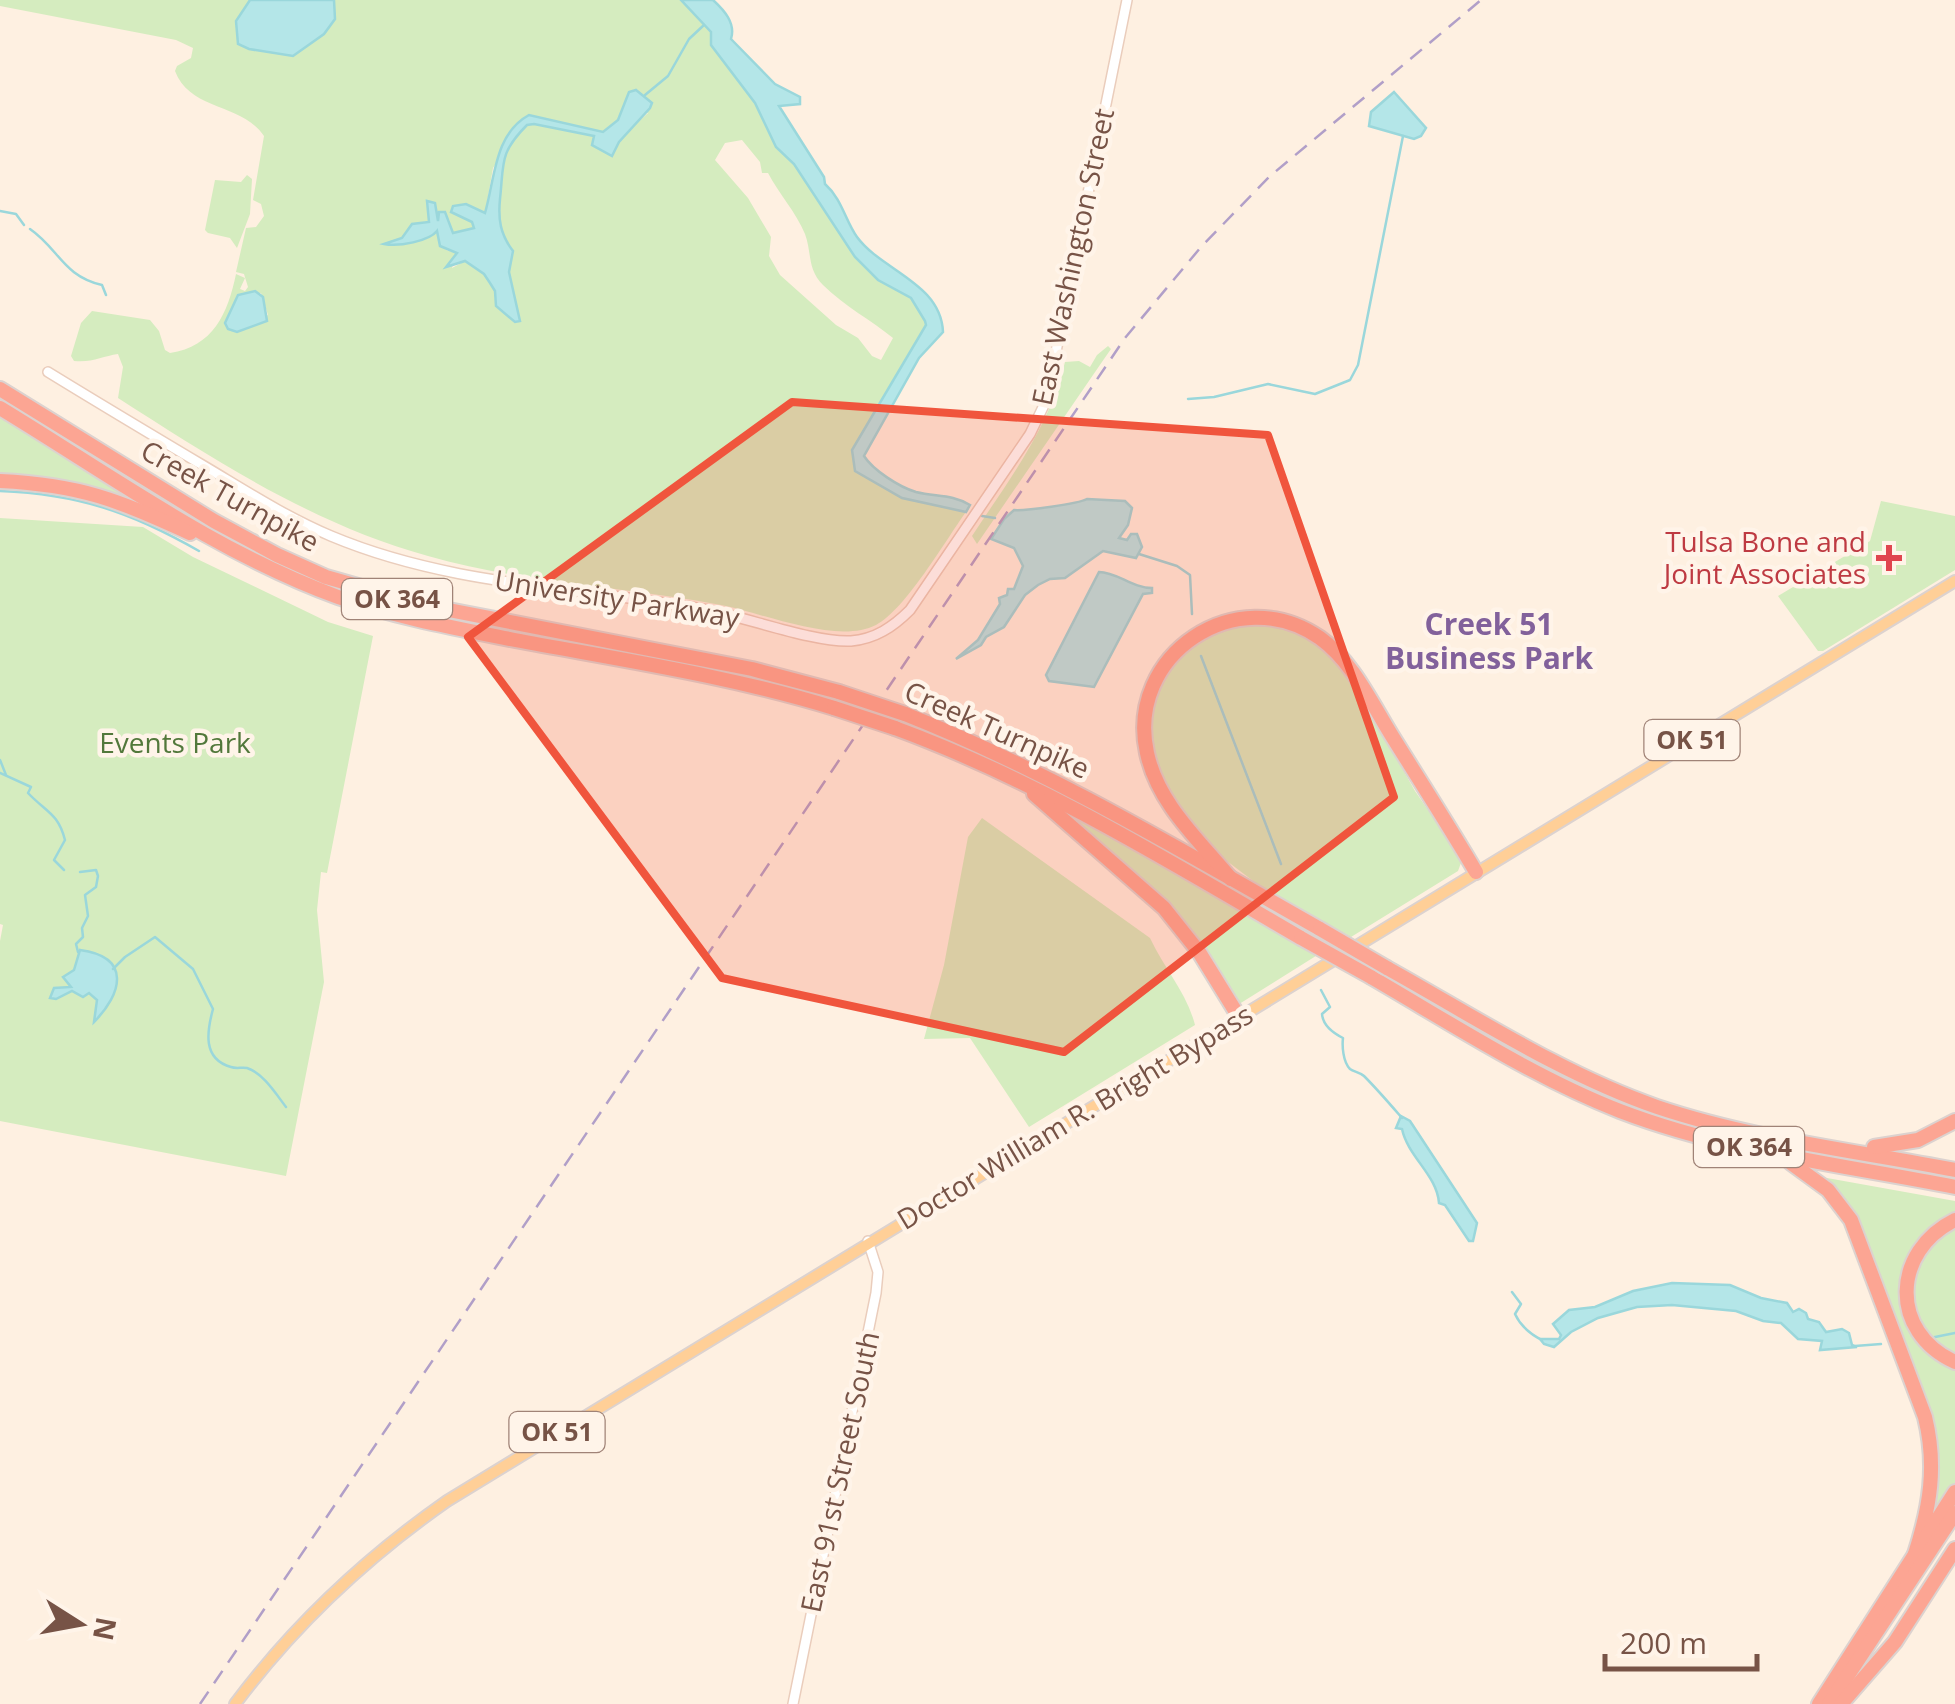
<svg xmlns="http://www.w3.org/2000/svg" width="1955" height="1704" font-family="'Open Sans',sans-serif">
<rect width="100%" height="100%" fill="#fef0e1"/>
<!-- green -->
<g fill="#d5ecbf" fill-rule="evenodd">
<path d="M0 0H681L711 32 712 45 755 103 776 147 794 164 855 257 878 280 911 298 925 321 926 325 852 450 855 470 902 498 966 512C945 541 906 609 876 625 837 645 763 613 721 605 624 587 524 583 428 556 315 525 216 461 118 398L123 367 118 354C103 356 92 363 74 361L71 356 81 323 92 311 150 320 159 331 165 350 170 353C213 347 228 313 236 274L245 278 240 289 245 291 248 287 244 274 236 272 246 228 256 227 264 216 261 204 253 200 264 136C242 103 190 111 175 71L177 66 191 58 193 48 176 40 0 6ZM626 104 648 113 605 152 595 136 534 124C502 129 503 175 500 199 499 207 496 213 499 222 502 233 507 243 513 251L509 272 520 321 484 274 465 261 452 268 457 253 446 250 437 231C430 239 399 247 387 243L402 238 412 224 429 222 427 202 435 203 439 223 440 217 449 219 452 233 475 228 473 222 476 208 485 214 493 168 529 115 603 132 618 120ZM742 140 760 162 762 173H768C779 194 796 212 805 234 812 253 807 269 823 285 844 306 871 320 893 338L881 360 872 356 858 338 836 325 780 275 769 256 771 237 748 198 715 160 725 143ZM261 293 268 315 237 332 228 329 225 323 238 296Z"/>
<path d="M247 175 252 179 250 214 237 248 230 238 208 233 205 230 215 180 241 182Z"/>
<path d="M1108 346 1111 349 1104 359 977 544 972 536C1008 481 1050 427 1065 362L1079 361 1090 367 1097 355Z"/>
<path d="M0 394 320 579 707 664 841 698 837 704 396 610 296 577 221 538 0 402Z"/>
<path d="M0 414 178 523 136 504 0 479Z"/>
<path d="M1881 501 1955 516V570L1823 651H1818L1778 596 1870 541Z"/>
<path d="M0 518 143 527 193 557 328 622 373 636 327 873 321 872 317 910 324 982 286 1176 0 1121V941L3 925 0 924Z"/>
<path d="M1244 623 1295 630 1330 652 1362 697 1415 791 1457 852 1461 863 1458 871 1351 937 1261 887 1219 855 1183 818 1153 763 1151 707 1166 672 1203 635Z"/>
<path d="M1053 803 1319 954 1236 1006 1191 936Z"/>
<path d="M982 818 1150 938C1164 968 1187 993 1195 1025L1029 1127 970 1038 924 1039 944 965 968 837Z"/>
<path d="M1380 968 1613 1095 1955 1175V1183L1704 1134 1637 1113 1571 1085 1371 973Z"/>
<path d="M1816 1176 1955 1201V1215L1933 1227 1901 1300 1906 1325 1920 1341 1955 1364V1483L1928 1527 1935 1460 1860 1232Z"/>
<path d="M1955 1228V1356C1948 1352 1939 1348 1934 1343 1895 1309 1913 1250 1955 1228Z"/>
</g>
<!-- water -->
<g fill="#b4e6e8" stroke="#9ad7db" stroke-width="2.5">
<path d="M250 0H334L335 19 324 34 293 56 249 49 238 44 236 21Z"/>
<path d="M681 0H713C724 10 736 23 731 39L775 84 800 97V104L779 106 824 177 825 184C842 199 845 220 857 237 882 271 941 283 943 332L919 358 864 456C873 470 899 487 916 492 936 497 952 494 970 505L966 512 902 498 855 471 852 450 926 325 925 321 911 298 878 280 855 257 794 164 776 147 755 103 711 45V32Z"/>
<path d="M636 90 652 103 650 108 619 142 612 156 592 145 594 136 534 124 527 125C499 153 504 163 500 199 498 219 500 234 513 251L509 272 520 321 515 322 496 306 495 291 490 283 484 274 465 261 446 267 457 253 440 246 437 231C429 241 399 247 384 244L402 238 412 224 429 222 427 201 435 203 438 221 439 212H445L453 233 474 228 472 222 451 212 453 206 466 204 485 213C495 179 494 134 529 115L603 132 618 120 629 92Z"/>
<path d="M1394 92 1426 128 1421 136 1414 139 1369 126 1371 112Z"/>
<path d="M255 291 263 297 267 321 237 332 228 329 225 323 238 295Z"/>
<path d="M1087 499 1125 501 1132 508 1128 525 1119 538 1127 540 1131 534H1137L1142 547 1136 558 1103 551 1065 578 1050 579 1038 585 1025 595 1004 627 986 637 981 645 956 659 978 640 1000 604 999 598 1007 595 1008 589H1014L1023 566 1014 548 991 539 1004 519 1014 510C1025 511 1078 504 1087 499Z"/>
<path d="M1099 572C1117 572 1132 588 1152 588V593L1143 594 1094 687 1049 681 1046 675Z"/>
<path d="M80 950C132 957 122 994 94 1022L97 1000 89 993 83 997 72 991 56 999 50 998 54 988 71 987 63 977 74 970Z"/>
<path d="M1401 1116 1410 1121 1477 1223 1473 1241H1469L1445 1205 1439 1203C1437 1175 1408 1157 1402 1129L1396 1128Z"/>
<path d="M1672 1283 1730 1285 1761 1298 1787 1303 1793 1312 1799 1309 1806 1313 1808 1319 1819 1322 1826 1332 1842 1329 1849 1333 1852 1345 1857 1347 1820 1350 1822 1341 1798 1339 1781 1323 1763 1321 1736 1311 1672 1305 1637 1307 1598 1318 1571 1332 1554 1347 1544 1344 1540 1339H1559L1561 1335 1553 1324 1569 1310 1595 1307 1633 1291Z"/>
</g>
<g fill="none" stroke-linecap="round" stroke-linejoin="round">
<!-- stream -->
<g stroke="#9ad7db" stroke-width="2.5">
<path d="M645 95 668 76 689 39 704 25"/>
<path d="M0 211 16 214 24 225"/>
<path d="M30 229C59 249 63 276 102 285L106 295"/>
<path d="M1188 399 1214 397 1268 384 1315 394 1350 380 1358 365 1403 136"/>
<path d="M0 491C78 494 131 512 199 551"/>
<path d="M982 516 995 518"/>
<path d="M1139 554 1177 566 1190 575 1192 614"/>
<path d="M1201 656 1281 864"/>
<path d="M0 760 6 775"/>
<path d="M0 773 31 787 28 793C46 812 58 813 65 840L54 860 64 870"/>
<path d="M78 952 76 944 83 937 82 928 88 916 85 895 96 887 98 876 96 870 80 872"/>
<path d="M113 969 125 957 155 937 193 969 213 1009C207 1031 202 1059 231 1067 236 1069 242 1067 247 1068 263 1073 276 1094 286 1107"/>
<path d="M1321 990 1330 1007 1322 1014C1323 1026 1333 1033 1343 1038 1342 1046 1343 1062 1350 1069 1354 1072 1360 1072 1364 1076 1377 1089 1389 1103 1402 1118"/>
<path d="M1512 1292 1521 1304 1515 1314C1521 1327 1530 1334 1542 1340"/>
<path d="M1935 1337 1955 1333"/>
<path d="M1855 1346 1881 1344"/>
</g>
<defs>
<g id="secondary">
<path d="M48 372C100 404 152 435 204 466 246 491 286 517 331 536 450 586 577 587 702 609 744 616 813 643 851 641 875 639 893 627 910 610L1030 434 1046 401 1127 0"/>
<path d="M793 1704 876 1293 878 1272 868 1241"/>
</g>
<path id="primary" d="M235 1704C294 1625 367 1557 447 1501L1955 581"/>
<g id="highway">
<path d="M0 389 214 521 277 555 326 577 428 606 752 669 839 692"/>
<path d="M0 408C109 474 217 553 338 597 395 617 455 628 515 640 622 660 730 676 834 708"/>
<path d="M0 481C82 485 117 500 190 533"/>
<path d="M905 714C1051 772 1184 852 1320 929"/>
<path d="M895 728C1039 781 1169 861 1301 938"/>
<path d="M1034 794 1164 908 1199 952 1239 1017"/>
<path d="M1231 879C1199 840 1158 804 1147 753 1125 655 1237 580 1320 638 1352 661 1371 702 1392 736 1420 781 1449 826 1476 872"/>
<path d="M1387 968C1475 1017 1562 1074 1657 1107 1752 1139 1857 1151 1955 1170"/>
<path d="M1371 977C1452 1024 1533 1077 1620 1111 1727 1152 1844 1165 1955 1187"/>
<path d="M1874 1147 1918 1140 1955 1121"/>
<path d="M1791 1163 1828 1190 1851 1220 1925 1417C1937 1466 1930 1507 1915 1554"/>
<path d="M1955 1220C1892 1251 1889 1332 1955 1362"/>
<path d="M1819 1704 1955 1492"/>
<path d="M1829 1704 1955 1513"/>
<path d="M1841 1704 1895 1642 1955 1549"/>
</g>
</defs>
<!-- secondary casing -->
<use href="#secondary" stroke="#eacdbc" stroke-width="12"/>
<!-- primary casing -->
<use href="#primary" stroke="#dcd2cf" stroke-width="14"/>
<!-- highway casing -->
<use href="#highway" stroke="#dcd2cf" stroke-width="18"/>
<!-- secondary -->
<use href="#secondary" stroke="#fff" stroke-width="9"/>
<!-- primary -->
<use href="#primary" stroke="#ffcf97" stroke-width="10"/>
<!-- highway -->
<use href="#highway" stroke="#fca593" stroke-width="14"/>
<!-- rail -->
<path stroke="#b19fc8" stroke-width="2.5" stroke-dasharray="15 10" stroke-linecap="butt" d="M200 1704 1125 338 1201 247 1269 177 1481 0"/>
<defs>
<g id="highway-bridge">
<path d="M839 692 905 714"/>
<path d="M834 708 895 728"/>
<path d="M1320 929 1387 968"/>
<path d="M1301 938 1371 977"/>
</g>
</defs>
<!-- highway-bridge casing -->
<use href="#highway-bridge" stroke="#dcd2cf" stroke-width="18" stroke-linecap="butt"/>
<!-- highway-bridge -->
<use href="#highway-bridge" stroke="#fca593" stroke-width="14"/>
</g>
<!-- marked area -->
<path fill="#f0553d" fill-opacity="0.2" stroke="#f0553d" stroke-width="8" stroke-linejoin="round" d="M792 402 1268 435 1394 797 1064 1052 722 978 468 637Z"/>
<!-- markers -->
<path fill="#e0444e" stroke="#fff4e9" stroke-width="4" d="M1884 543h10v10h10v10h-10v10h-10v-10h-10v-10h10z"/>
<g text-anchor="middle" stroke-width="9" stroke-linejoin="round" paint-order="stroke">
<!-- shield labels -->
<g fill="#fff4e9" stroke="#a08377" stroke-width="2.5">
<rect x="342" y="579" width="110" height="40" rx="8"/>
<rect x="1644.5" y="720" width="95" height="40" rx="8"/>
<rect x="1694" y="1127" width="110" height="40" rx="8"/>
<rect x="509.5" y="1412" width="95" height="40" rx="8"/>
</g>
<g font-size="25" font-weight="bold" fill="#775346">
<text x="397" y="608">OK 364</text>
<text x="1692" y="749">OK 51</text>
<text x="1749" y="1156">OK 364</text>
<text x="557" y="1441">OK 51</text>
</g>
<!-- street labels -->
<g font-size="28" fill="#775346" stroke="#fff4e9">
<text transform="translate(1073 257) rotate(-78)" y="10">East Washington Street</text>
<text transform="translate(230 496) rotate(29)" y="10">Creek Turnpike</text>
<text transform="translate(617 599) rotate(9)" y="10">University Parkway</text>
<text transform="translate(997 730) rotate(24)" y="10">Creek Turnpike</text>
<text transform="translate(1075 1117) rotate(-31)" y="10">Doctor William R. Bright Bypass</text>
<text transform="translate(840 1472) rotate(-78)" y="10">East 91st Street South</text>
</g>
<!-- health labels -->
<g font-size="28" fill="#be3a42" stroke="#fff4e9" text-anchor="end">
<text x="1866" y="552">Tulsa Bone and<tspan x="1866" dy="32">Joint Associates</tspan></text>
</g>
<!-- park labels -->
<g font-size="28" fill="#52783b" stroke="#fff4e9">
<text x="175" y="753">Events Park</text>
</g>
<!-- neighbourhood labels -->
<g font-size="30" font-weight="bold" fill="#82619b" stroke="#fff4e9">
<text x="1489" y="635">Creek 51<tspan x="1489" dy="34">Business Park</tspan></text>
</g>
</g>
<!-- north arrow -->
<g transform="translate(80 1624) rotate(101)" stroke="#fff4e9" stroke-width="8" paint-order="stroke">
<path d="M0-8L18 38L0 25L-18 38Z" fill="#775346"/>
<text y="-15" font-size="28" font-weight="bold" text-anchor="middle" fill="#775346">N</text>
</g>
<!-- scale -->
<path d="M1605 1654v15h152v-15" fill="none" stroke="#775346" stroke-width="5"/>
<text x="1620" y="1654" font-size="30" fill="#775346" stroke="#fff4e9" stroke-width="8" paint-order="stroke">200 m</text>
</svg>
